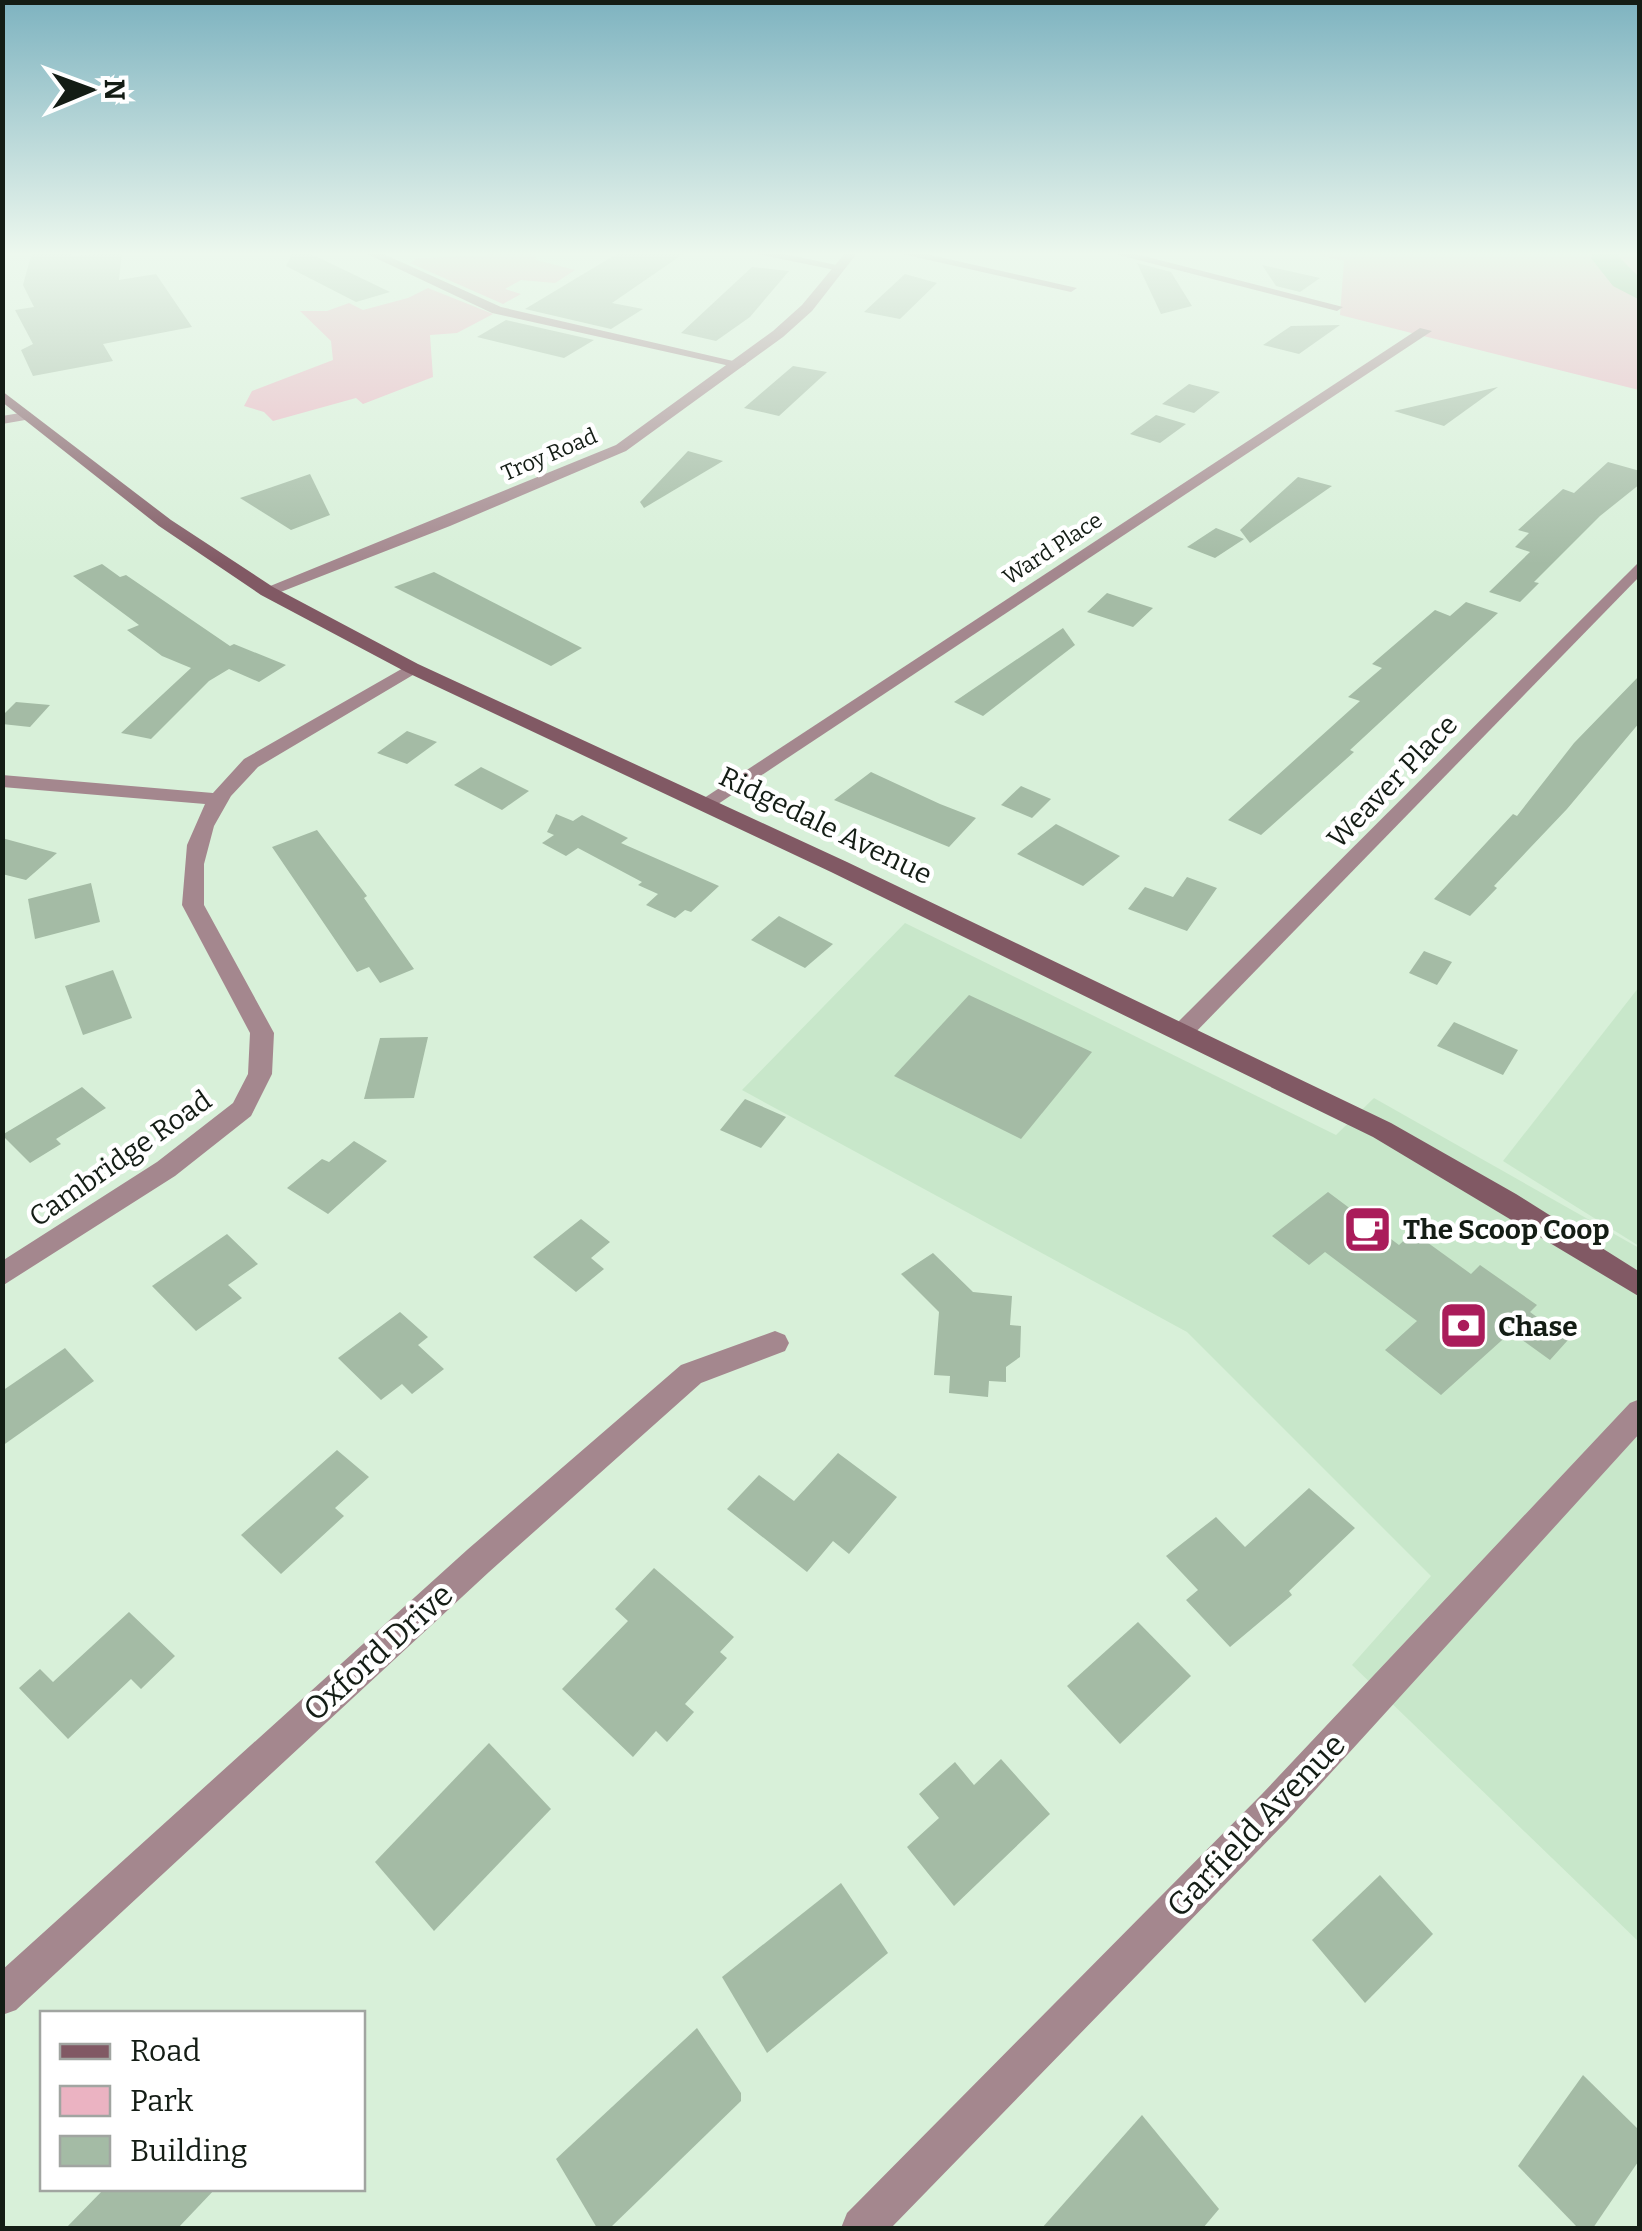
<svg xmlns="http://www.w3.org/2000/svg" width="1642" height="2231" font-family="Bitter,serif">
<rect width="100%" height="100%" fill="#d8f0d9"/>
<!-- built -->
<g fill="#c8e7ca">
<path d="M905 923 1336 1135 1374 1098 1639 1248V1942L1352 1665 1431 1576 1187 1332 742 1090Z"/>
<path d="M1639 987V1246L1503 1161Z"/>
</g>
<!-- green -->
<g fill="#ebb3c2">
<path d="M489 252H534L536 260 575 270 555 283 521 280 505 289 521 294 503 304 410 263 418 258 485 256Z"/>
<path d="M1306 252H1639V390L1340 315 1344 261Z"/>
<path d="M428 288 493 314 457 333 430 335 433 377 363 404 356 398 273 421 264 412 244 406 252 391 333 360 331 341 300 311H327L349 303 363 310 408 298Z"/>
</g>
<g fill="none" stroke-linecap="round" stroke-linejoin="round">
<!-- river -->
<path fill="#80b185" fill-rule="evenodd" d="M1592 252H1620L1619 257 1640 278V300L1613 286 1591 258Z"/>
</g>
<!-- building -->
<g fill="#a4bba5">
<path d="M32 252H72V256L122 252 119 280 156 274 192 327 103 344 113 361 33 376 21 350 33 344 15 310 34 307 23 285Z"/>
<path d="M293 252H307L390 292 356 302 286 266Z"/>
<path d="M620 252H686L612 303 643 309 611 329 525 309Z"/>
<path d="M1137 263 1171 272 1192 306 1161 314Z"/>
<path d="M1262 265 1320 278 1300 292 1276 286Z"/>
<path d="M752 267 789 271 750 317 716 341 681 333Z"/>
<path d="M905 274 937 283 900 319 864 312Z"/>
<path d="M506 320 594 340 564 358 477 337Z"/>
<path d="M1340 325 1299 354 1263 345 1291 326Z"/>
<path d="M793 366 827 372 779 416 744 408Z"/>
<path d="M1189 384 1220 392 1194 413 1162 404Z"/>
<path d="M1498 387 1444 426 1394 411Z"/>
<path d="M1156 415 1186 424 1160 443 1130 434Z"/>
<path d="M688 451 723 461 644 508 640 502Z"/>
<path d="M1608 462 1640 471V484L1600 516 1534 582 1539 583 1520 602 1489 592 1530 552 1515 547 1529 533 1518 530 1563 489 1574 493Z"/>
<path d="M310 474 330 515 291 530 240 498Z"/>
<path d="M1298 477 1332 486 1250 543 1240 530Z"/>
<path d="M1216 528 1244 539 1215 558 1187 547Z"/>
<path d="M102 564 120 577 126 575 230 646 234 644 286 665 259 682 229 669 209 681 151 739 121 733 191 668 162 656 127 630 139 625 73 576Z"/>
<path d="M434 572 582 648 551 666 394 587Z"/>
<path d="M1107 593 1119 597 1153 608 1133 627 1087 612Z"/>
<path d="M1466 602 1498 613 1350 750 1354 752 1261 835 1228 820 1360 701 1348 697 1382 668 1372 664 1435 610 1450 616Z"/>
<path d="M1063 628 1075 645 983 716 954 702Z"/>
<path d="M1640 675V722L1567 809 1494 886 1497 888 1470 916 1434 899 1513 814 1517 816 1574 743Z"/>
<path d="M16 702 50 705 30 727 2 724V716Z"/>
<path d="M407 731 437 742 407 764 377 753Z"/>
<path d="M481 767 529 791 502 810 454 785Z"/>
<path d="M871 772 940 804 976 818 949 847 834 800Z"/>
<path d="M1021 786 1051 799 1032 818 1001 805Z"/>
<path d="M556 814 573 821 582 815 628 838 621 843 719 886 691 912 685 910 675 918 646 905 658 894 638 885 642 882 578 848 566 856 542 843 554 835 547 832Z"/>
<path d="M1056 824 1120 856 1083 886 1017 854Z"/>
<path d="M317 830 367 896 364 898 414 969 380 983 369 967 357 972 272 847Z"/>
<path d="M2 838 57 853 26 880 2 874Z"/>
<path d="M1187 877 1217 888 1187 931 1128 909 1145 887 1173 897Z"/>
<path d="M91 883 100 922 35 939 28 899Z"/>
<path d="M779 916 833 944 805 968 751 940Z"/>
<path d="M1424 951 1452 962 1437 985 1409 973Z"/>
<path d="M113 970 132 1018 83 1035 65 986Z"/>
<path d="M969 995 1092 1052 1021 1139 894 1076Z"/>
<path d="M1454 1022 1518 1050 1503 1075 1437 1046Z"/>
<path d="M428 1037 414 1098 364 1099 380 1038Z"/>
<path d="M82 1087 106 1108 56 1139 61 1144 30 1163 2 1135Z"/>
<path d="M745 1099 786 1117 761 1148 720 1130Z"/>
<path d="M354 1141 387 1161 328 1214 287 1188 322 1159 329 1162Z"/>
<path d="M1328 1192 1399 1245 1413 1232 1471 1274 1480 1265 1537 1305 1530 1312 1568 1340 1550 1360 1511 1332 1441 1395 1385 1350 1417 1321 1325 1252 1309 1265 1272 1236Z"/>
<path d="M581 1219 610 1242 591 1258 604 1269 576 1292 533 1257Z"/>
<path d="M227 1234 258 1264 228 1285 242 1298 196 1331 152 1286Z"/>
<path d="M933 1253 973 1292 1012 1296 1010 1325 1021 1326 1020 1357 1006 1367V1382L989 1381 988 1397 949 1393 950 1376 934 1375 939 1312 901 1274Z"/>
<path d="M400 1312 428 1337 418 1345 444 1369 412 1394 402 1384 381 1400 338 1358Z"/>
<path d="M65 1348 94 1381 2 1446V1391Z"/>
<path d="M337 1450 369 1477 335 1508 344 1516 281 1574 241 1535Z"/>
<path d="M838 1453 897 1497 849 1554 833 1541 807 1572 727 1509 759 1475 794 1501Z"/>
<path d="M1309 1488 1355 1528 1289 1591 1292 1595 1230 1647 1186 1600 1198 1590 1166 1556 1216 1517 1245 1547Z"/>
<path d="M654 1568 734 1637 720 1652 727 1658 685 1704 694 1712 667 1742 656 1731 633 1757 562 1689 628 1621 615 1609Z"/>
<path d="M129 1612 175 1656 141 1689 131 1679 68 1739 19 1688 40 1669 53 1682Z"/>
<path d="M1138 1622 1191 1676 1120 1744 1067 1686Z"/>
<path d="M489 1743 551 1809 434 1931 375 1862Z"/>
<path d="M1001 1759 1050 1814 954 1906 907 1847 939 1818 919 1794 955 1762 974 1785Z"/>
<path d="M1380 1875 1433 1934 1365 2003 1312 1940Z"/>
<path d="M841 1883 888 1953 767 2053 722 1977Z"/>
<path d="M697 2028 741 2093V2101L610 2228H597L556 2159Z"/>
<path d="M1583 2075 1640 2131V2159L1593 2228H1578L1518 2166Z"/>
<path d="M1142 2115 1219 2209 1203 2228H1042Z"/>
<path d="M105 2188H216L178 2228H66Z"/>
</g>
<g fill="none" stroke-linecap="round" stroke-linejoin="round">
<!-- minor -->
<g fill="#a4878e" fill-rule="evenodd">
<path d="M363 252H379L501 307 746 364 739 368 492 313Z"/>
<path d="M747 252H775L846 267 840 271Z"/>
<path d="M893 252H917L1077 288 1071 292Z"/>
<path d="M1107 252H1128L1343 307 1337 311Z"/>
<path d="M1420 328 1432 331 712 808H698L695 804Z"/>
<path d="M1640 561V576L1190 1038H1174L1170 1032 1174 1026Z"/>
<path d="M412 663 421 668 418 672 258 767 231 796 214 826 204 864V905L274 1033 272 1074 251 1116 175 1176 2 1286V1261L157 1162 233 1103 248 1074 250 1033 182 905 187 845 205 804 2 787V775L213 793 244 759Z"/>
<path d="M775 1331 785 1335 789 1343 785 1351 701 1383 489 1572 16 2010 2 2015V1970L467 1550 681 1365Z"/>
<path d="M1640 1399V1433L1288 1820 891 2228H841L847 2213 1262 1794 1630 1403Z"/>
</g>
<!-- tertiary -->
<g fill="#a4878e" fill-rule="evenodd">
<path d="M846 252H858L812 311 783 337 626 451 450 526 273 595 258 591 616 445 773 331 802 305Z"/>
<path d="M26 412 31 413V419L2 424V416Z"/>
</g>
<!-- secondary -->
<path fill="#815964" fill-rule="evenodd" d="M2 391 171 520 273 587 418 664 847 862 1391 1123 1516 1194 1640 1272V1297L1373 1137 831 872 406 672 261 595 159 526 2 402Z"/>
</g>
<!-- sky -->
<linearGradient id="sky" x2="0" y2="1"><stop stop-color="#7eb3c0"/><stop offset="0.45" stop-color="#edf8ee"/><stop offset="1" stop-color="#edf8ee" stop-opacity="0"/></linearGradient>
<rect width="1642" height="564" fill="url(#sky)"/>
<!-- icons -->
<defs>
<symbol id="cafe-square" viewBox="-11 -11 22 22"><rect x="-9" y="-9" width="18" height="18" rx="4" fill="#aa1c5a" stroke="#fff"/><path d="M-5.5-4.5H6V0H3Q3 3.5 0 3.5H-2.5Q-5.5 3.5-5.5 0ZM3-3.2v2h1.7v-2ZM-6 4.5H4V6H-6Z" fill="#fff"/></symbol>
<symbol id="bank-square" viewBox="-11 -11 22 22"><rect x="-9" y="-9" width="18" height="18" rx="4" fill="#aa1c5a" stroke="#fff"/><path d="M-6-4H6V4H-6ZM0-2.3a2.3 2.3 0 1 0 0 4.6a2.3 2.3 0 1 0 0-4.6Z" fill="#fff"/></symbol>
</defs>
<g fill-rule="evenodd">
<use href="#cafe-square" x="1340" y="1202" width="55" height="55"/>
<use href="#bank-square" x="1436" y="1298" width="55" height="55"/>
</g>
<g text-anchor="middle" stroke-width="9" stroke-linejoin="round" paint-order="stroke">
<!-- far-street labels -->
<g font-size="22" fill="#141d15" stroke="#fff">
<text transform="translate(549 454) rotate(-23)" y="8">Troy Road</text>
<text transform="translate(1052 548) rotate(-33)" y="8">Ward Place</text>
</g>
<!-- street labels -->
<g font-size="28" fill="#141d15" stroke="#fff">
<text transform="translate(1392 781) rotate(-46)" y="10">Weaver Place</text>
<text transform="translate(826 825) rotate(26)" y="10">Ridgedale Avenue</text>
<text transform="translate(120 1158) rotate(-35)" y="10">Cambridge Road</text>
</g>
<!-- poi labels -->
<g font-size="28" font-weight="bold" fill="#141d15" stroke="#fff" text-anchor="start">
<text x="1403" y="1239">The Scoop Coop</text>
<text x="1498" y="1336">Chase</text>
</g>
<!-- near-street labels -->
<g font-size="32" fill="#141d15" stroke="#fff">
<text transform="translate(378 1652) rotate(-42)" y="11">Oxford Drive</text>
<text transform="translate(1256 1825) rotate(-46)" y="11">Garfield Avenue</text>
</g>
</g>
<!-- border -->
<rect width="1642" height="2231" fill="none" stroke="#141d15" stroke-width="10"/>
<!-- legend -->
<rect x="40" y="2011" width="325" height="180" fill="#ffffff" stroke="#a1a5a1" stroke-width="2.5"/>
<rect x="60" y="2044" width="50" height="15" fill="#815964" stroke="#a1a5a1" stroke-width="2.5"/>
<text x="130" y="2061" font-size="30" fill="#141d15">Road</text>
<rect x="60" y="2086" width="50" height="30" fill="#ebb3c2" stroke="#a1a5a1" stroke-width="2.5"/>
<text x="130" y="2111" font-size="30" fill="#141d15">Park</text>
<rect x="60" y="2136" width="50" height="30" fill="#a4bba5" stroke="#a1a5a1" stroke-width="2.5"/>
<text x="130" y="2161" font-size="30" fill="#141d15">Building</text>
<!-- north arrow -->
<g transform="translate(90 90) rotate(89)" stroke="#ffffff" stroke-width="8" paint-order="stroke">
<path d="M0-8L18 38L0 25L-18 38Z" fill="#141d15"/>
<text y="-15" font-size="28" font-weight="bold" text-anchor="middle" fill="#141d15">N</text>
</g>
</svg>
